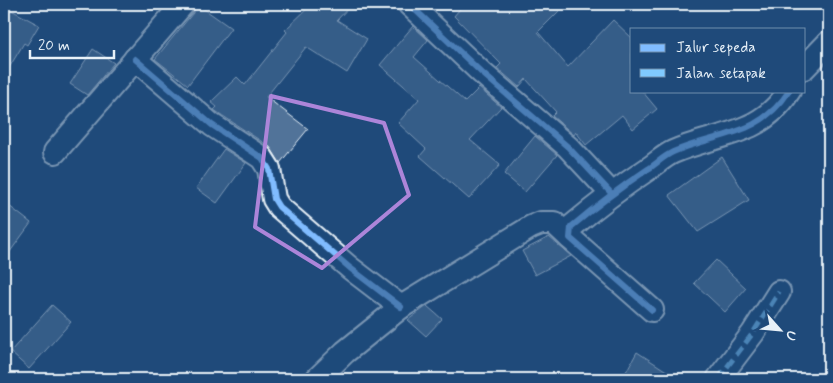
<svg xmlns="http://www.w3.org/2000/svg" width="833" height="383" font-family="Mynerve,sans-serif">
<rect width="100%" height="100%" fill="#1f4a7a"/>
<filter id="ink" filterUnits="userSpaceOnUse"><feTurbulence type="fractalNoise" baseFrequency=".02" numOctaves="2"/><feDisplacementMap in="SourceGraphic" scale="10" xChannelSelector="R" yChannelSelector="G"/><feConvolveMatrix kernelMatrix="1 2 1 2 8 2 1 2 1" color-interpolation-filters="sRGB"/></filter>
<g filter="url(#ink)">
<!-- building -->
<g fill="#517399" stroke="#e8f1f8">
<path d="M197 4 231 28 188 85 155 59 193 13Z"/>
<path d="M312 4H352L337 20 367 39 347 73 306 47 266 97 308 129 280 163 270 147 220 114 214 110 217 107 211 102 237 77 245 85 287 32 285 30Z"/>
<path d="M464 4H566L538 32 568 67 613 20 632 38V91H642L657 109 633 129 622 115 586 145 576 132 574 135 552 116 556 112 526 79 519 87 497 68 501 64 454 16Z"/>
<path d="M4 6 39 25 27 45 24 43 4 76Z"/>
<path d="M413 26 428 40 414 57 465 102 479 88 501 107 470 140 500 165 469 199 420 156 426 149 398 123 419 99 380 65Z"/>
<path d="M93 49 114 63 87 95 70 84Z"/>
<path d="M535 136 557 155 525 192 504 174Z"/>
<path d="M224 149 246 163 217 203 196 188Z"/>
<path d="M722 157 749 200 698 232 669 195Z"/>
<path d="M4 202 31 223 4 260Z"/>
<path d="M549 237 571 256 535 275 522 251Z"/>
<path d="M716 260 746 288 725 312 694 283Z"/>
<path d="M52 305 71 322 29 369 10 352Z"/>
<path d="M427 306 442 319 426 336 408 320Z"/>
<path d="M637 352 679 379H622Z"/>
</g>
<g fill="none" stroke-linecap="round" stroke-linejoin="round">
<defs>
<g id="street">
<path d="M409 4 482 73 568 147 612 194"/>
<path d="M135 59 212 125 262 158 269 169 274 199 279 207 350 268 401 307"/>
<path d="M804 68 829 42"/>
<path d="M55 152 183 4"/>
<path d="M652 310 570 238 571 227C596 206 621 187 648 169 656 164 664 156 673 152 716 133 760 137 789 91"/>
<path d="M317 379 345 352 401 307 531 227 541 223H554L570 238"/>
<path d="M718 379 753 333 779 292"/>
</g>
</defs>
<!-- street casing -->
<use href="#street" stroke="#e8f1f8" stroke-width="26"/>
<!-- street -->
<use href="#street" stroke="#1f4a7a" stroke-width="22"/>
<!-- quiet -->
<path stroke="#80caff" stroke-width="5" stroke-dasharray="10 5" stroke-linecap="butt" d="M718 379 753 333 779 292"/>
<defs>
<g id="cycleway">
<path d="M409 4 482 73 568 147 612 194"/>
<path d="M135 59 212 125 262 158 269 169 274 199 279 207 350 268 401 307"/>
<path d="M652 310 570 238 571 227C596 206 621 187 648 169 656 164 664 156 673 152 716 133 760 137 789 91"/>
</g>
</defs>
<!-- cycleway casing -->
<use href="#cycleway" stroke="#1f4a7a" stroke-width="9"/>
<!-- cycleway -->
<use href="#cycleway" stroke="#80bcff" stroke-width="6"/>
</g>
</g>
<!-- marked area -->
<path d="M0 0H833V383H0ZM271 96 384 123 409 195 322 268 255 227Z" fill="#1f4a7a" fill-opacity=".55" fill-rule="evenodd"/>
<path fill="none" stroke="#ac85d9" stroke-width="4" stroke-linejoin="round" d="M271 96 384 123 409 195 322 268 255 227Z"/>
<!-- margin -->
<rect width="833" height="383" fill="none" stroke="#1f4a7a" stroke-width="20"/>
<rect x="10" y="10" width="813" height="363" fill="none" stroke="#e8f1f8" stroke-width="2" filter="url(#ink)"/>
<!-- legend -->
<rect x="630" y="28" width="175" height="65" fill="#1f4a7a" stroke="#6f8dac"/>
<rect x="640" y="44" width="25" height="8" fill="#80bcff" stroke="#6f8dac"/>
<text x="676" y="52" font-size="15" fill="#e8f1f8">Jalur sepeda</text>
<rect x="640" y="69" width="25" height="8" fill="#80caff" stroke="#6f8dac"/>
<text x="676" y="78" font-size="15" fill="#e8f1f8">Jalan setapak</text>
<!-- north arrow -->
<g transform="translate(780 330) rotate(117)" stroke="#1f4a7a" stroke-width="4" paint-order="stroke">
<path d="M0-4L9 19L0 12L-9 19Z" fill="#e8f1f8"/>
<text y="-8" font-size="14" font-weight="bold" text-anchor="middle" fill="#e8f1f8">U</text>
</g>
<!-- scale -->
<path d="M30 50v8h84v-8" fill="none" stroke="#e8f1f8" stroke-width="2.5"/>
<text x="38" y="50" font-size="15" fill="#e8f1f8" stroke="#1f4a7a" stroke-width="4" paint-order="stroke">20 m</text>
</svg>
